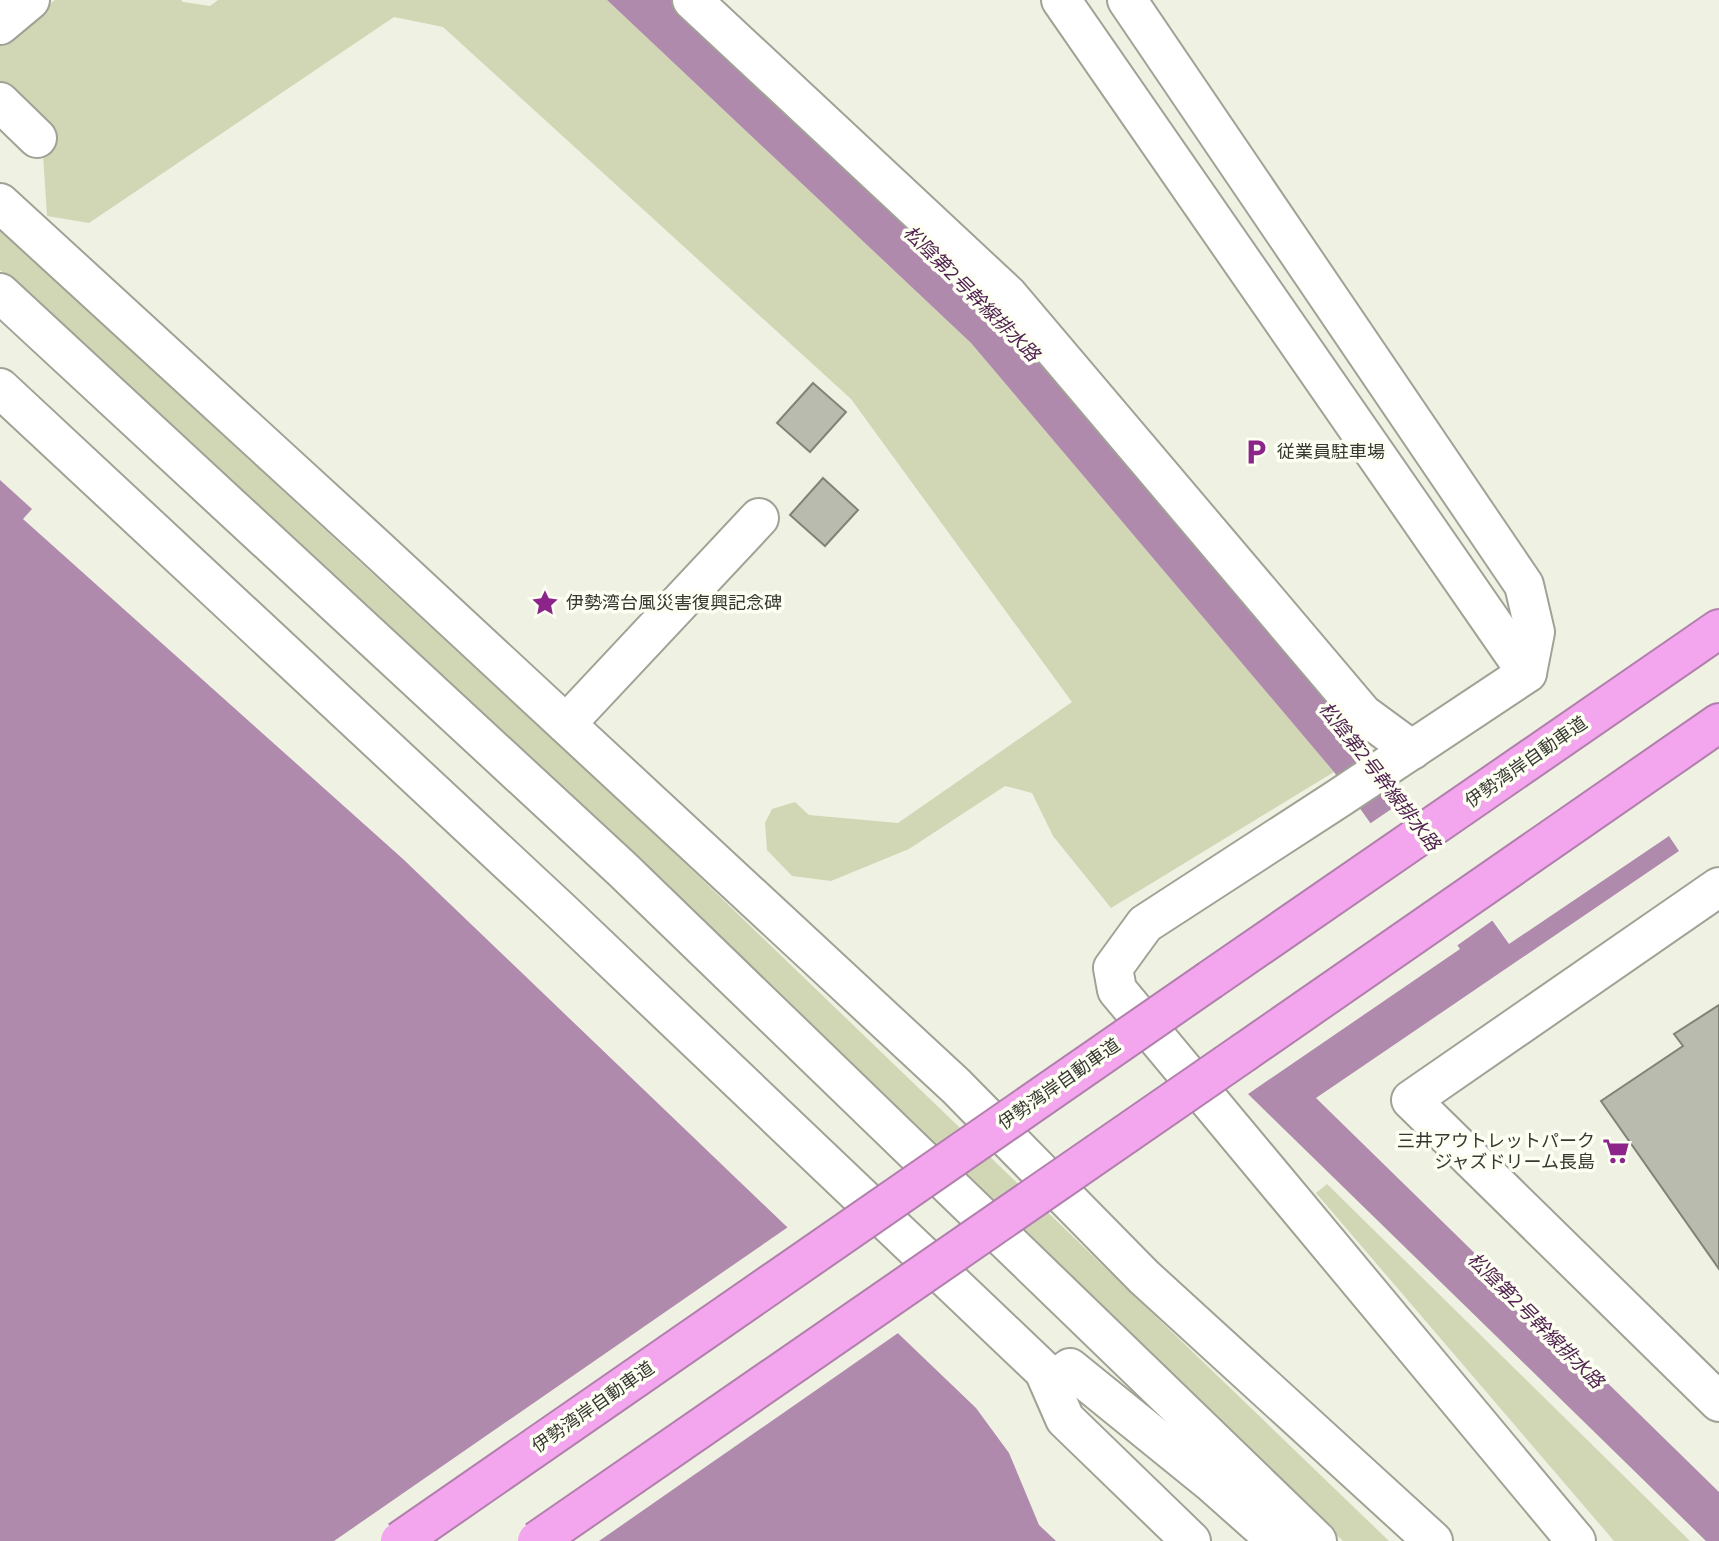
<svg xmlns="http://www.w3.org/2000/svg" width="1719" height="1541" font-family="'Nunito Sans','Noto Sans JP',sans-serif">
<rect width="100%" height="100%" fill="#eff2e3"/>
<!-- green -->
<g fill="#d1d6b5">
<path d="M55 0H181L183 2 210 6 218 0H607L971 343 1334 772 1111 908 1053 836 1032 793 1005 786 909 849 831 881 792 876 767 850 765 823 772 809 795 802 809 815 898 823 1072 702 851 399 443 27 394 17 89 223 47 216 43 154 0 93V43Z"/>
<path d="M0 230 660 839 1389 1541H1343L635 861 0 270Z"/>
<path d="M1327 1184 1690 1541H1614L1316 1193Z"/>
</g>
<!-- water -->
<g fill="#af8aac">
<path d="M607 0H671L999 307 1347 716 1509 944 1669 836 1679 851 1316 1098 1719 1492V1541H1706L1248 1094 1460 949 1334 772 971 343Z"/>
<path d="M0 480 32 509 23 519 403 859 976 1408 1009 1453 1039 1525 1056 1541H0Z"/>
</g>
<!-- pier -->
<g fill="#eff2e3">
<path d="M1409 797 1496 918 1455 947 1368 825Z"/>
<path d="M791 1225 901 1331 599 1541H334Z"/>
</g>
<!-- building -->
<g fill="#b9bbae" stroke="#818376" stroke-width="2">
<path d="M813 383 846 412 810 452 777 423Z"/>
<path d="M823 478 858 510 825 546 790 515Z"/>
<path d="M1719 1005V1269L1601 1101 1683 1046 1674 1034Z"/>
</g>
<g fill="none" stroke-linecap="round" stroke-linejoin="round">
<defs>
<g id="minor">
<path d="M692 0 1008 295 1363 714 1412 750"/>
<path d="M1061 0 1527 673"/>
<path d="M1127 0 1524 585 1535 632 1527 673 1339 798 1145 924 1113 968 1117 990 1576 1541"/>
<path d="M0 25 30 0"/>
<path d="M0 102 37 138"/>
<path d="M0 203 373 545 956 1086 1144 1277 1433 1541"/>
<path d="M0 293 622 869 1317 1541"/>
<path d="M0 388 561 911 1044 1371 1065 1419 1191 1541"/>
<path d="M566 724 759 518"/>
<path d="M1719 887 1411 1100 1719 1402"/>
<path d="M1050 1383 1070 1368 1213 1484 1277 1541"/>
</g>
<g id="highway">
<path d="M1210 980 1719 629"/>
<path d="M1246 1051 1719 723"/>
</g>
</defs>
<!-- minor casing -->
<use href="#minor" stroke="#a0a295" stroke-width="42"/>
<!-- highway casing -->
<use href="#highway" stroke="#b17fac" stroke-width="42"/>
<!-- minor -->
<use href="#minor" stroke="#fff" stroke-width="38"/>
<!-- highway -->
<use href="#highway" stroke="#f3a6ee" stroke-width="38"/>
<defs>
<g id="highway-bridge">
<path d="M400 1541 1210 980"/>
<path d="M537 1541 1246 1051"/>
</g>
</defs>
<!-- highway-bridge casing -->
<use href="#highway-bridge" stroke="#b17fac" stroke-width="42" stroke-linecap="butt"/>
<!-- highway-bridge -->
<use href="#highway-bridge" stroke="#f3a6ee" stroke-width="38"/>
</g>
<!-- icons -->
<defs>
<symbol id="parking-bare" viewBox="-9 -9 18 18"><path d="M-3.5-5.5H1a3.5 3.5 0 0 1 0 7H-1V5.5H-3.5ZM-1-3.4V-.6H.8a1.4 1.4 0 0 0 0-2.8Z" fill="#8c248a" stroke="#fdfff3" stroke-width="2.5" paint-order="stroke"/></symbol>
<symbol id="sight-bare" viewBox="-9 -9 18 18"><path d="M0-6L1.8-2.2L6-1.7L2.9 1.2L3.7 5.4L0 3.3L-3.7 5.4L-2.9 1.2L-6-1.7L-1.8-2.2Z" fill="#8c248a" stroke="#fdfff3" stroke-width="2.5" paint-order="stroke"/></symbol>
<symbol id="supermarket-bare" viewBox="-9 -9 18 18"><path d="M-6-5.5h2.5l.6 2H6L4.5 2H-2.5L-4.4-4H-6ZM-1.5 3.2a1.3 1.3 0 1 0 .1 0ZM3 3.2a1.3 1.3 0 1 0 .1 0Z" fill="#8c248a" stroke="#fdfff3" stroke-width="2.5" paint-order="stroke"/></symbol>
</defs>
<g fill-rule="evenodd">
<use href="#parking-bare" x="1237" y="433" width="38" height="38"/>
<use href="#sight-bare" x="526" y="584" width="38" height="38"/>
<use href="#supermarket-bare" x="1597" y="1132" width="38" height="38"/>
</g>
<g text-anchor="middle" stroke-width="7" stroke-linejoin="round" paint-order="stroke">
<!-- poi labels -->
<g font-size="18" fill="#363731" stroke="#fdfff3" text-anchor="start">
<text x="1277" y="458">従業員駐車場</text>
<text x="566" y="609">伊勢湾台風災害復興記念碑</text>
<text x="1595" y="1147" text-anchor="end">三井アウトレットパーク<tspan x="1595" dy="21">ジャズドリーム長島</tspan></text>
</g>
<!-- street labels -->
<g font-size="18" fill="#363731" stroke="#fdfff3">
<text transform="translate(1526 762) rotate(-35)" y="6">伊勢湾岸自動車道</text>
<text transform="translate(1059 1084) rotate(-35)" y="6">伊勢湾岸自動車道</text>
<text transform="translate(593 1407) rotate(-35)" y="6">伊勢湾岸自動車道</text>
</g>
<!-- water labels -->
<g font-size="19" font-style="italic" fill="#50224f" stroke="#fdfff3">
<text transform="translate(972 293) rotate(45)" y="7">松陰第2号幹線排水路</text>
<text transform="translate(1380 776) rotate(52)" y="7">松陰第2号幹線排水路</text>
<text transform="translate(1536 1320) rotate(45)" y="7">松陰第2号幹線排水路</text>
</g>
</g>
</svg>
